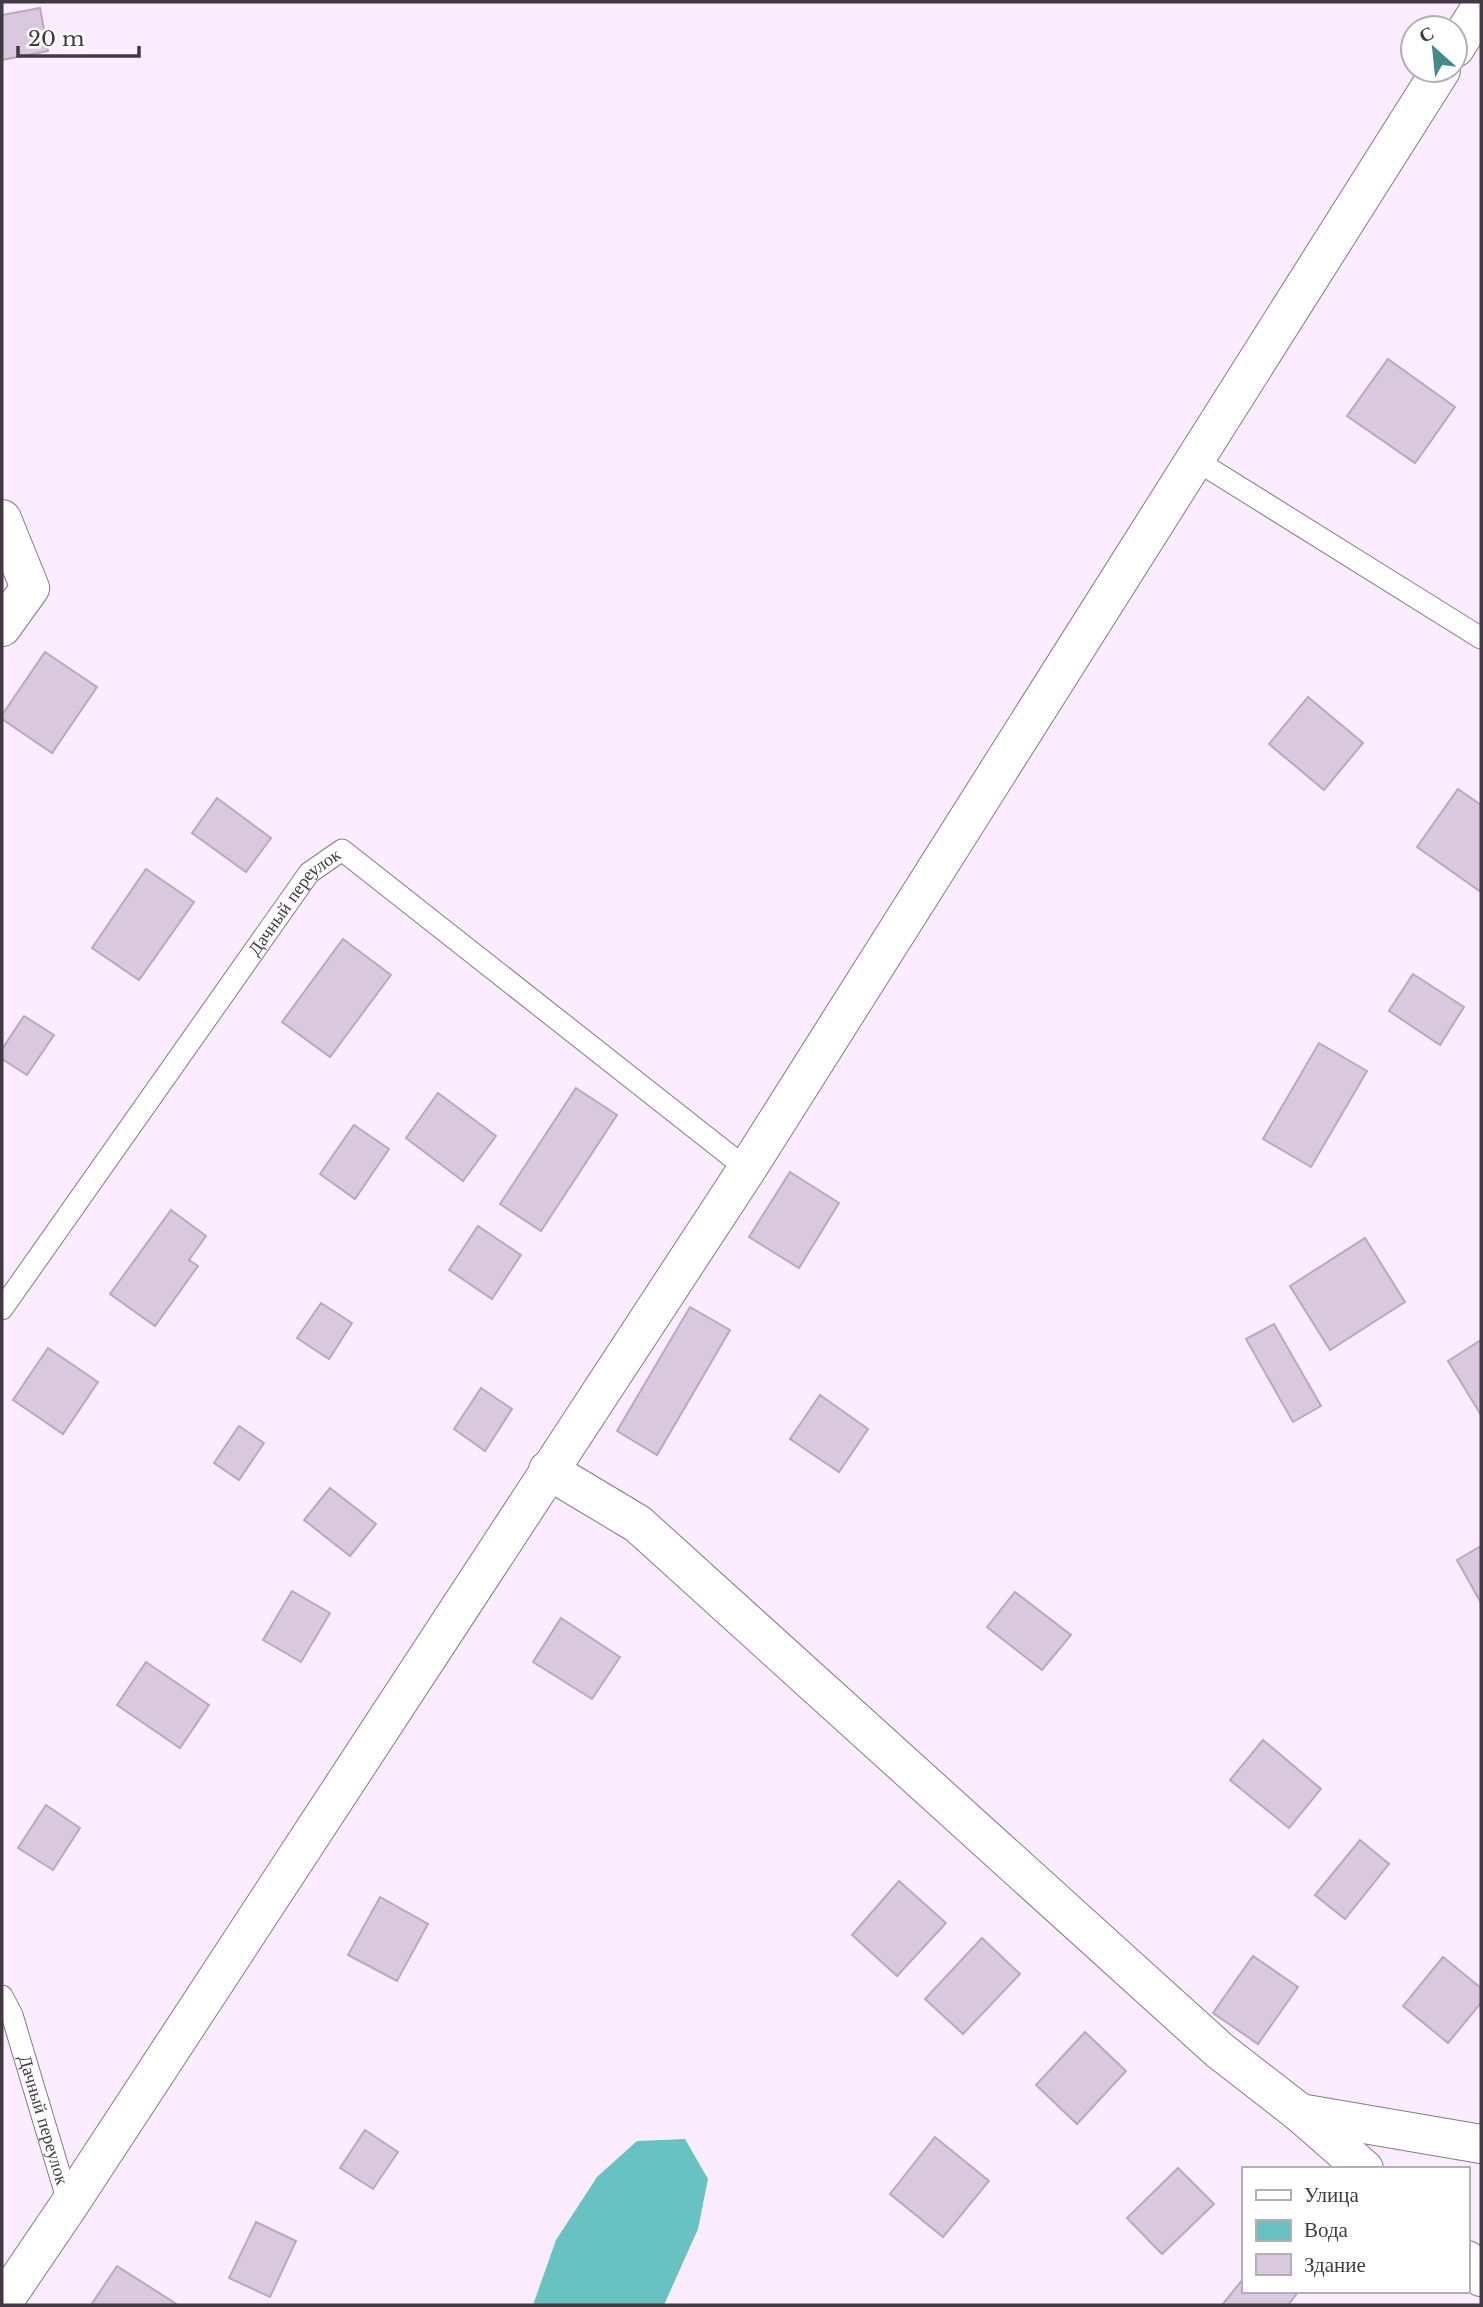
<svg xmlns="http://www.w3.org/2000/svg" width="1483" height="2307" font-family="'Libre Baskerville',serif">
<rect width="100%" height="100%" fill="#fbedff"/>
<!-- water -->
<path fill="#68c2c1" d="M685 2139 708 2179 698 2229 664 2305H533L556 2240 597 2177 637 2141Z"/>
<!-- building -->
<g fill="#d9c8de" stroke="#baa9be" stroke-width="2">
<path d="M40 8 48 51 2 60V15Z"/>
<path d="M1388 359 1455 407 1415 463 1347 416Z"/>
<path d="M45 652 97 687 52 753 2 719V715Z"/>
<path d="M1308 697 1363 743 1324 790 1269 744Z"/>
<path d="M1458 789 1481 805V892L1417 847Z"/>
<path d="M217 798 271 838 246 872 192 833Z"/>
<path d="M146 869 194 902 139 980 92 948Z"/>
<path d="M343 939 391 975 330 1057 282 1022Z"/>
<path d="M1413 974 1464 1007 1440 1045 1389 1011Z"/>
<path d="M24 1016 54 1035 27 1075 2 1059V1049Z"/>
<path d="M1319 1043 1367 1071 1311 1167 1263 1139Z"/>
<path d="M576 1088 617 1115 541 1231 500 1204Z"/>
<path d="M438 1093 496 1136 463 1181 406 1138Z"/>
<path d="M354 1125 389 1149 355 1199 320 1174Z"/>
<path d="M790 1172 839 1203 799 1268 749 1237Z"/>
<path d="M171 1210 206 1236 189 1260 198 1266 155 1326 110 1294Z"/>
<path d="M478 1226 521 1255 492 1299 449 1270Z"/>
<path d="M1365 1238 1405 1302 1330 1350 1290 1286Z"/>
<path d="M321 1303 352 1323 329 1359 297 1338Z"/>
<path d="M690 1307 730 1330 657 1455 617 1431Z"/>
<path d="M1274 1324 1321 1406 1293 1422 1246 1339Z"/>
<path d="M1481 1340V1415L1448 1361Z"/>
<path d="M48 1348 98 1382 63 1434 13 1400Z"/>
<path d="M481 1388 512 1409 485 1451 454 1429Z"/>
<path d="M820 1395 868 1429 839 1472 790 1439Z"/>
<path d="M239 1426 264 1443 239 1480 214 1463Z"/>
<path d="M330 1488 376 1524 350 1556 304 1520Z"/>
<path d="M1481 1546V1603L1457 1560Z"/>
<path d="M292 1591 330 1613 301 1662 263 1640Z"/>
<path d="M1015 1592 1071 1635 1042 1670 987 1627Z"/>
<path d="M561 1618 620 1657 592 1699 533 1662Z"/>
<path d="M146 1662 209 1705 180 1748 117 1705Z"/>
<path d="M1263 1740 1321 1789 1289 1828 1230 1780Z"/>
<path d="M46 1805 80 1828 53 1870 18 1848Z"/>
<path d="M1360 1840 1389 1864 1345 1919 1315 1895Z"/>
<path d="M899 1881 946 1923 897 1976 852 1935Z"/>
<path d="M380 1897 428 1924 397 1981 348 1955Z"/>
<path d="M982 1938 1020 1974 963 2034 925 1999Z"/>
<path d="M1253 1956 1298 1987 1258 2044 1213 2013Z"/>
<path d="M1443 1957 1481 1988V2003L1448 2043 1403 2006Z"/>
<path d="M1085 2032 1126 2071 1077 2124 1036 2085Z"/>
<path d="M365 2130 398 2152 373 2189 340 2168Z"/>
<path d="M935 2137 989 2181 943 2237 890 2194Z"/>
<path d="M1178 2168 1214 2204 1162 2254 1127 2218Z"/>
<path d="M256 2222 296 2241 270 2297 229 2278Z"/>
<path d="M117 2266 178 2305H91Z"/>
<path d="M1243 2279V2291H1299L1288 2305H1222Z"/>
</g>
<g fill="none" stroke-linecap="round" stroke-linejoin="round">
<defs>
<g id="lane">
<path d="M1194 459 1481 638"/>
<path id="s1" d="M2 1309 309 873 342 850 747 1169"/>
<path id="s2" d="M2 1996 12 2015 69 2205"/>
</g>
<g id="street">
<path d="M1455 48 1481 7"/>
<path d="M2 519 30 588 2 627"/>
<path d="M548 1470 638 1524 1219 2050 1300 2113 1481 2144"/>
<path d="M1300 2113 1364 2169"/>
<path d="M1467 2260 1481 2277"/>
<path d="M2 2304 69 2205 747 1169 1441 70"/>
</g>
</defs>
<!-- lane casing -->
<use href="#lane" stroke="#86778b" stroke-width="23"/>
<!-- street casing -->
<use href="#street" stroke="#86778b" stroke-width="40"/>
<!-- lane -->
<use href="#lane" stroke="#fff" stroke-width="21"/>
<!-- street -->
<use href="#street" stroke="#fff" stroke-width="38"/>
</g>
<g text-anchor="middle" stroke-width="5" stroke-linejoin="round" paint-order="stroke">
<!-- street labels -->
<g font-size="18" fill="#413a43" stroke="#fff">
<text dy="6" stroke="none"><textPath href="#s1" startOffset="502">Дачный переулок</textPath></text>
<text dy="6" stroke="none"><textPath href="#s2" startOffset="131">Дачный переулок</textPath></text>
</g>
</g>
<!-- border -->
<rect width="1483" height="2307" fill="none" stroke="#413a43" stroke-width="7"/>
<!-- legend -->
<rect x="1242" y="2167" width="228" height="126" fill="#ffffff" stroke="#b3b0b4" stroke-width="2"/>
<rect x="1256" y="2190" width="35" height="10" fill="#ffffff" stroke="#b3b0b4" stroke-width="2"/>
<text x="1304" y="2202" font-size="21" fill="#413a43">Улица</text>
<rect x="1256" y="2220" width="35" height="21" fill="#68c2c1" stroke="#b3b0b4" stroke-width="2"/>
<text x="1304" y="2237" font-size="21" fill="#413a43">Вода</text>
<rect x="1256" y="2254" width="35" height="21" fill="#d9c8de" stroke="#b3b0b4" stroke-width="2"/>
<text x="1304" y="2272" font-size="21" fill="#413a43">Здание</text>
<!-- north arrow -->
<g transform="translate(1434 49) rotate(333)"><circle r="33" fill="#ffffff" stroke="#b3b0b4" stroke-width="2"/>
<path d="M0-5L12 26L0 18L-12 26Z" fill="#448c8b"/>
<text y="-10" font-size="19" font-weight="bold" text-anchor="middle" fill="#413a43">С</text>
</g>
<!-- scale -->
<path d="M18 46v10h121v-10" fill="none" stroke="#413a43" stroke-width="3.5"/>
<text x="28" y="46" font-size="21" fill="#413a43" stroke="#ffffff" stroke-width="5" paint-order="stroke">20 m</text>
</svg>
